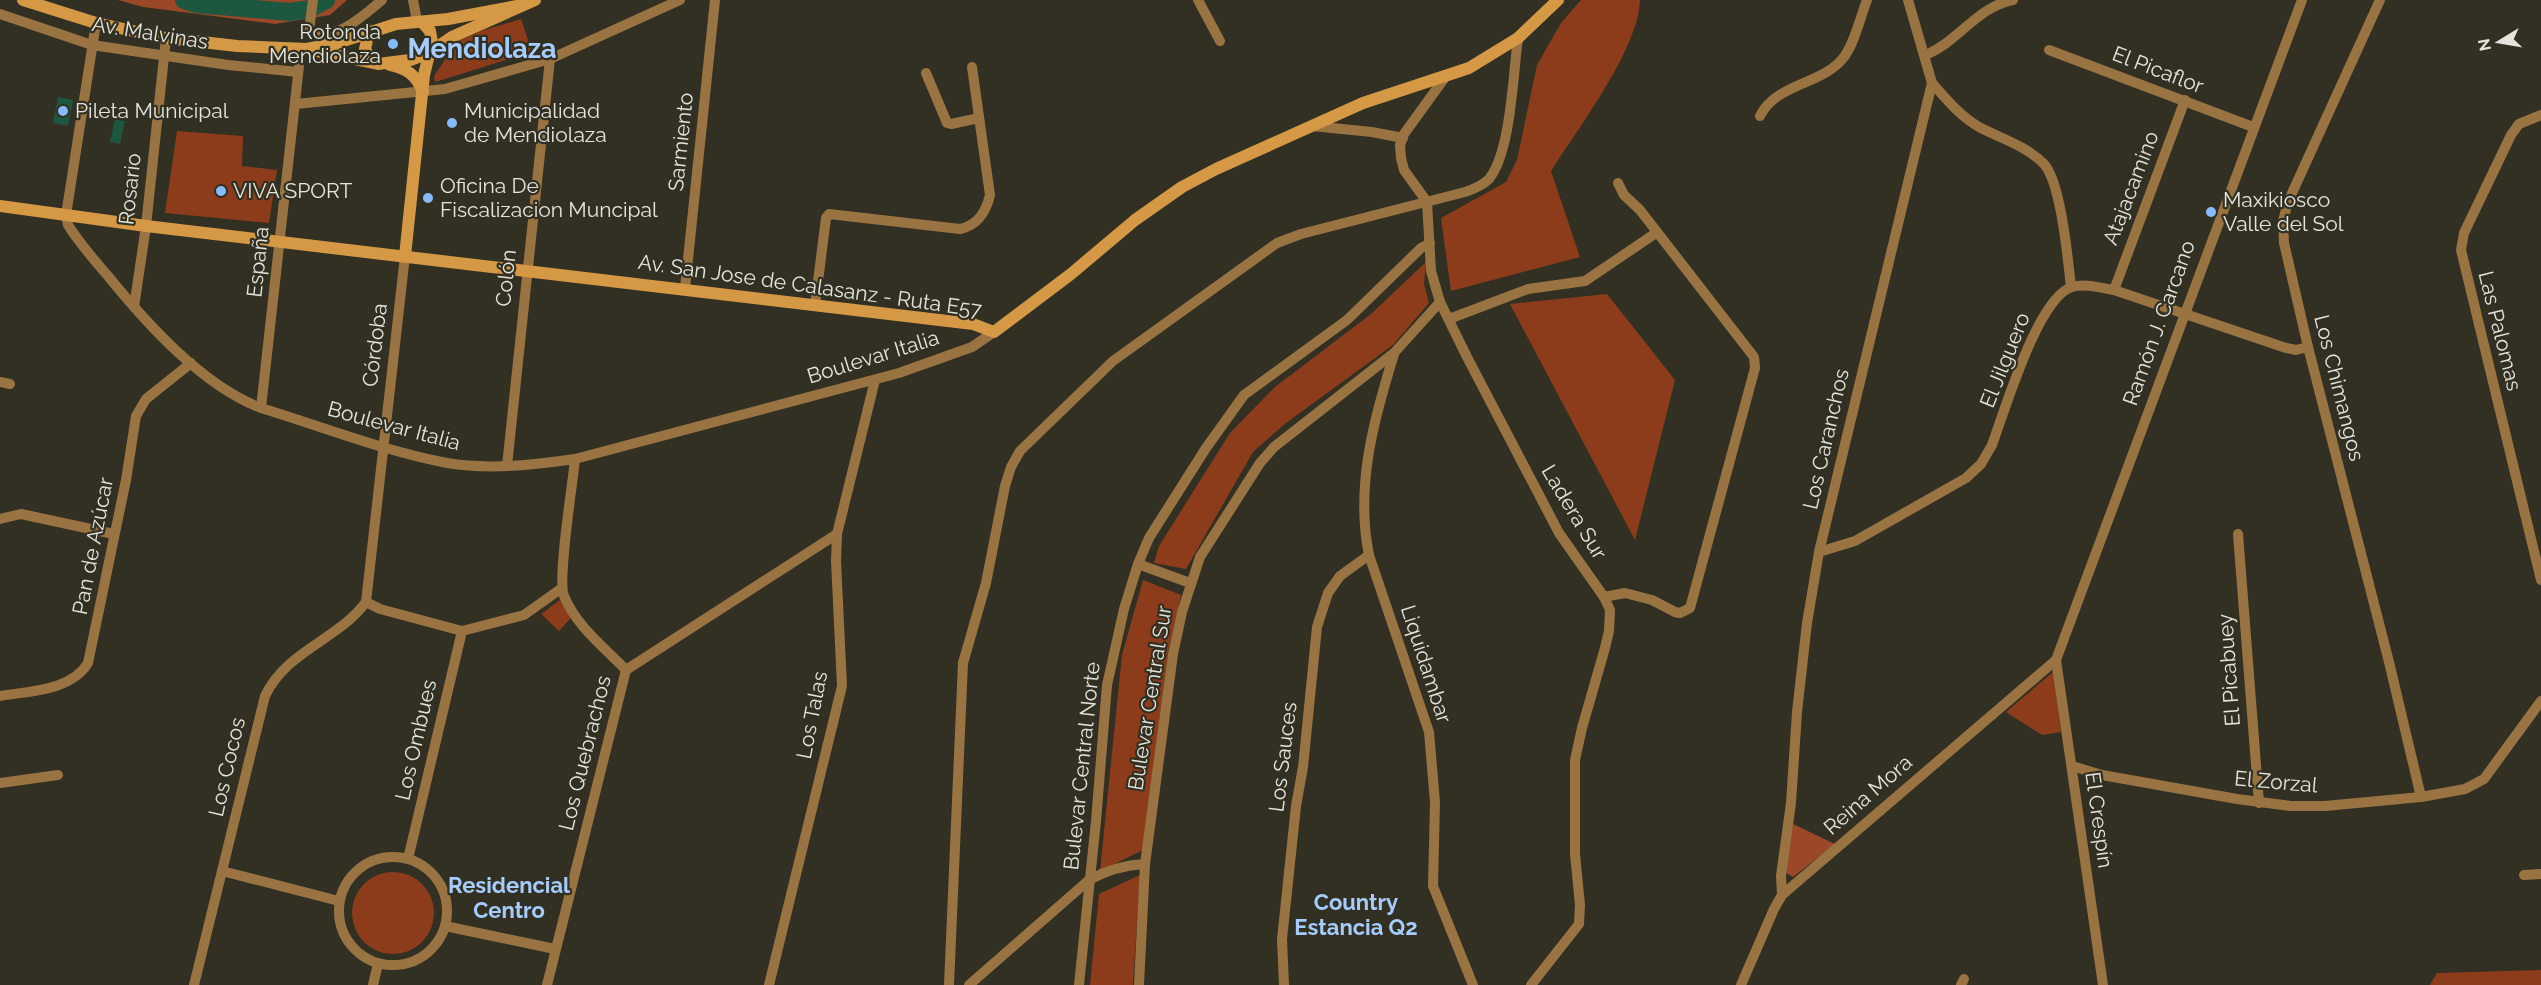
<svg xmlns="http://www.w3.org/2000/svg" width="2541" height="985" font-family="Raleway,sans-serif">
<rect width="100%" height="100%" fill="#313023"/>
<!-- green -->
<g fill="#8c3c1a">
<path d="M1581 0H1640C1639 48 1578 129 1551 171L1580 257 1451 291 1441 218 1506 182 1517 160 1537 65 1561 23Z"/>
<path d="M521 19 532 52 435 82 434 76 457 42 481 31Z"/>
<path d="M177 131 243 136 242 166 277 170 269 223 165 213Z"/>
<path d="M1426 262 1424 284 1429 303 1393 345 1286 423 1253 452 1186 569 1154 563 1159 546 1230 433 1275 387 1371 314Z"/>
<path d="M1607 294 1675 380 1635 540 1510 304Z"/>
<path d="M1143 580 1181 595 1168 651 1143 850 1100 871 1122 655Z"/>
<path d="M560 600 571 618 559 631 541 614Z"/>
<path d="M2053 672 2061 732 2042 735 2006 712Z"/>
<circle cx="393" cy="913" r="41"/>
<path d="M1140 875 1133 985H1090L1099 894Z"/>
<path d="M2541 970V985H2430L2437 973Z"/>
</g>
<!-- forest -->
<g fill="#9a4827">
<path d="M118 0H347L330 15 275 24 143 7Z"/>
<path d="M1793 824 1835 844 1793 877 1786 873Z"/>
</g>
<!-- water -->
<g fill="#1e5740">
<path d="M58 97 73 100 68 126 53 123Z"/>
<path d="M115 119 125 121 120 144 110 142Z"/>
</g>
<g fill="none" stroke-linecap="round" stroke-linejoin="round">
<!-- river -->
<path stroke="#1e5740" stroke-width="18" d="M184 0 196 4 290 12 309 9 326 0"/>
<!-- street -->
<g stroke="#997342" stroke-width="10">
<path d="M313 0 309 30 311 33C338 40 363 16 382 0"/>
<path d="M413 0 417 21"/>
<path d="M1198 0 1220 41"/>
<path d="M2380 0 2288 202 2283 221 2284 243 2308 347 2389 662 2421 797"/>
<path d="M0 14 92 45 228 65 298 72"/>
<path d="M96 23 66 215 68 225C80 244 94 260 108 276 147 324 203 386 261 408 320 426 387 452 447 463 489 470 533 465 575 459L899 373 972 347 994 332"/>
<path d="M2049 50 2253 127"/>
<path d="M1926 55C1960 40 1977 7 2013 0"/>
<path d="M926 73 947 123 951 124 979 118"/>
<path d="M1446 76 1404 134 1400 145 1401 158 1404 170 1427 202 1431 271 1440 302 1467 357 1559 533 1604 597 1610 610 1609 631 1605 648 1582 728 1575 760V854L1580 905 1579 924 1531 985"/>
<path d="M1932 83C1946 99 1960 116 1979 127 2000 138 2026 146 2043 163 2061 180 2068 261 2071 287"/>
<path d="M296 104 445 89 550 59 680 0"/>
<path d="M2541 115 2519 124 2511 135 2464 233 2461 250 2541 580"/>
<path d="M1760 116C1776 83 1823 85 1844 57 1855 42 1860 18 1867 0"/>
<path d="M1312 126 1372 132 1403 138"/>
<path d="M685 288 715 0"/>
<path d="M2114 290 2185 100"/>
<path d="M815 305 826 218 829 214 960 229C978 225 986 212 990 195L972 67"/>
<path d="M134 307 146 226 166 38"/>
<path d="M1449 319 1528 289 1585 281 1656 233"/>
<path d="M1394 354C1374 419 1355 486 1369 555L1429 732 1435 802 1433 886 1473 985"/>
<path d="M0 382 10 384"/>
<path d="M261 408 301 48"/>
<path d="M575 459C573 482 557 580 564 596 577 627 604 647 626 670"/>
<path d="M507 466 550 59"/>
<path d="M0 519 21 514 114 534"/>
<path d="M2238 534 2259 803"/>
<path d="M1819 552 1855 541 1966 478 1981 464 1992 445C2005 410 2038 297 2072 287 2085 283 2101 288 2114 290L2286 348 2296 350 2308 347"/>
<path d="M1138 564 1190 583"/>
<path d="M1604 597 1625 593 1652 600 1675 612 1680 613 1690 608 1755 368 1754 357 1640 210 1624 195 1618 183"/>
<path d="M366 602 405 256"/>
<path d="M366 602 380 609 462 631 524 615 562 588"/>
<path d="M626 670 837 534"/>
<path d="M0 696C29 691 71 691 88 663L126 480 136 416 146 399 191 363"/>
<path d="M2072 766 2102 775 2237 799 2291 806H2325L2421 797 2465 789 2484 779 2541 701"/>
<path d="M0 783 58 775"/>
<circle cx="393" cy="911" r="54"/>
<path d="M408 859 462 631"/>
<path d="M222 871 339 901"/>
<path d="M2524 875 2541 874"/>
<path d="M1782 895 1781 876 1791 803 1797 712 1807 623 1819 552 1932 83 1908 0"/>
<path d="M445 926 555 949"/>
<path d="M194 985 265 696C287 650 338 640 366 602"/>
<path d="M373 985 378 964"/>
<path d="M547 985 626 670"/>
<path d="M769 985 842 686 836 561 837 534 875 380"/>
<path d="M949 985 963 663 986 583 1005 486 1011 467 1020 451 1113 361 1277 243 1301 234 1465 192C1474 189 1482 186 1489 179 1511 152 1513 74 1518 38"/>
<path d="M969 985 1089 880C1107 870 1125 865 1145 864"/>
<path d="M1079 985 1096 821 1107 685 1124 609 1138 564 1149 538 1206 448 1244 395 1347 320 1421 248 1430 243"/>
<path d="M1139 985 1145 864 1173 654 1182 612 1200 557 1260 463 1274 447 1394 353 1440 302"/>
<path d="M1284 985 1282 939 1296 806 1303 767 1317 627 1328 593 1340 576 1369 555"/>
<path d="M1741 985 1774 909 1782 895 2056 660"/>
<path d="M1961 985 1964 979"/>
<path d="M2103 985 2056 660 2302 0"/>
</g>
<!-- secondary -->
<g stroke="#d59845" stroke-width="12">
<path d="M23 0 96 23 166 38 237 46 307 49 337 43 396 24 448 19 522 5"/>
<path d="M369 31 365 49 371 60 377 63"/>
<path d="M311 50 378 64 410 60 429 53 452 37 535 0"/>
<path d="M390 65C408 69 416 75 423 92"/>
<path d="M0 206 146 226 973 324 994 332 1071 274 1135 220 1182 187 1216 169 1363 103 1469 68 1518 38 1558 0"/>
<path d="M405 256 424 75 432 42 430 31 422 22"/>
</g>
</g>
<!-- markers -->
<g fill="#87bbfb" stroke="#313023" stroke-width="2">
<circle cx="393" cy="44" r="6"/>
<circle cx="63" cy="111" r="6"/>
<circle cx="452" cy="123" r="6"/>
<circle cx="221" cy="191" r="6"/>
<circle cx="428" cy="198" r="6"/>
<circle cx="2211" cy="212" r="6"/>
</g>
<g text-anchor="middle" stroke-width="4.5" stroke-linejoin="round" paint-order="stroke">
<!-- poi labels -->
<g font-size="21" fill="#e4e4dc" stroke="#313023" text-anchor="start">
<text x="381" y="39" text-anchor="end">Rotonda<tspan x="381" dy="24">Mendiolaza</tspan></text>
<text x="75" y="118">Pileta Municipal</text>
<text x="464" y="118">Municipalidad<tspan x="464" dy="24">de Mendiolaza</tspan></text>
<text x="440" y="193">Oficina De<tspan x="440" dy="24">Fiscalizacion Muncipal</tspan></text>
<text x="233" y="198">VIVA SPORT</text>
<text x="2223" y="207">Maxikiosco<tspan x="2223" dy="24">Valle del Sol</tspan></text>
</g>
<!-- street labels -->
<g font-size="21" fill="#e4e4dc" stroke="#313023">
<text transform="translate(150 33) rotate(9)" y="7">Av. Malvinas</text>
<text transform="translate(2158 70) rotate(21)" y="7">El Picaflor</text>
<text transform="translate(681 142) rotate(-84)" y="7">Sarmiento</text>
<text transform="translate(2131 188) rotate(-69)" y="7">Atajacamino</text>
<text transform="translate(130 189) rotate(-84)" y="7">Rosario</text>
<text transform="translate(258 262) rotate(-84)" y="7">España</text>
<text transform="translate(506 278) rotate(-84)" y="7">Colón</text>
<text transform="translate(810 286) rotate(8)" y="7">Av. San Jose de Calasanz - Ruta E57</text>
<text transform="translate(2159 323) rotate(-70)" y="7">Ramón J. Carcano</text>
<text transform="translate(2500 331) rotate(76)" y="7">Las Palomas</text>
<text transform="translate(375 345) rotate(-83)" y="7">Córdoba</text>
<text transform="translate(873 357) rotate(-17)" y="7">Boulevar Italia</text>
<text transform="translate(2005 360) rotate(-68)" y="7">El Jilguero</text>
<text transform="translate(2339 388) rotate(76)" y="7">Los Chimangos</text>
<text transform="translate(394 426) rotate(15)" y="7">Boulevar Italia</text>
<text transform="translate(1826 439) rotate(-77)" y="7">Los Caranchos</text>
<text transform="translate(1574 512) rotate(59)" y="7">Ladera Sur</text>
<text transform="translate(93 546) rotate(-79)" y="7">Pan de Azúcar</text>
<text transform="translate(1426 664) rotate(72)" y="7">Liquidambar</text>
<text transform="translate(2229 670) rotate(-94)" y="7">El Picabuey</text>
<text transform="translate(1150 698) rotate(-81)" y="7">Bulevar Central Sur</text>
<text transform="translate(812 715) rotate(-79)" y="7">Los Talas</text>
<text transform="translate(416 740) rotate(-77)" y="7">Los Ombues</text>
<text transform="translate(585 753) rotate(-76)" y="7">Los Quebrachos</text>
<text transform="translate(1283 757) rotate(-83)" y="7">Los Sauces</text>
<text transform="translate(1082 766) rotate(-84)" y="7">Bulevar Central Norte</text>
<text transform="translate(227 767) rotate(-77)" y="7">Los Cocos</text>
<text transform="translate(2276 782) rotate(5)" y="7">El Zorzal</text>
<text transform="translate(1868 795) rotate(-41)" y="7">Reina Mora</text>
<text transform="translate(2099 820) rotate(82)" y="7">El Crespín</text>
</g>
<!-- neighbourhood labels -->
<g font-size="22" font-weight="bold" fill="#a5ccfc" stroke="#313023">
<text x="509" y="893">Residencial<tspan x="509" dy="25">Centro</tspan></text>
<text x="1356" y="910">Country<tspan x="1356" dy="25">Estancia Q2</tspan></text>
</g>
<!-- district labels -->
<g font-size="27" font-weight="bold" fill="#a5ccfc" stroke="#313023">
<text x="482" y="58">Mendiolaza</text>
</g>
</g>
<!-- north arrow -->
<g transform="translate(2499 42) rotate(259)" stroke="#313023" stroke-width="4.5" paint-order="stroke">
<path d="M0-4.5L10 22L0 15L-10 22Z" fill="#e4e4dc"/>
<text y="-9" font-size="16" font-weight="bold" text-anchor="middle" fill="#e4e4dc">N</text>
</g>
</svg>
